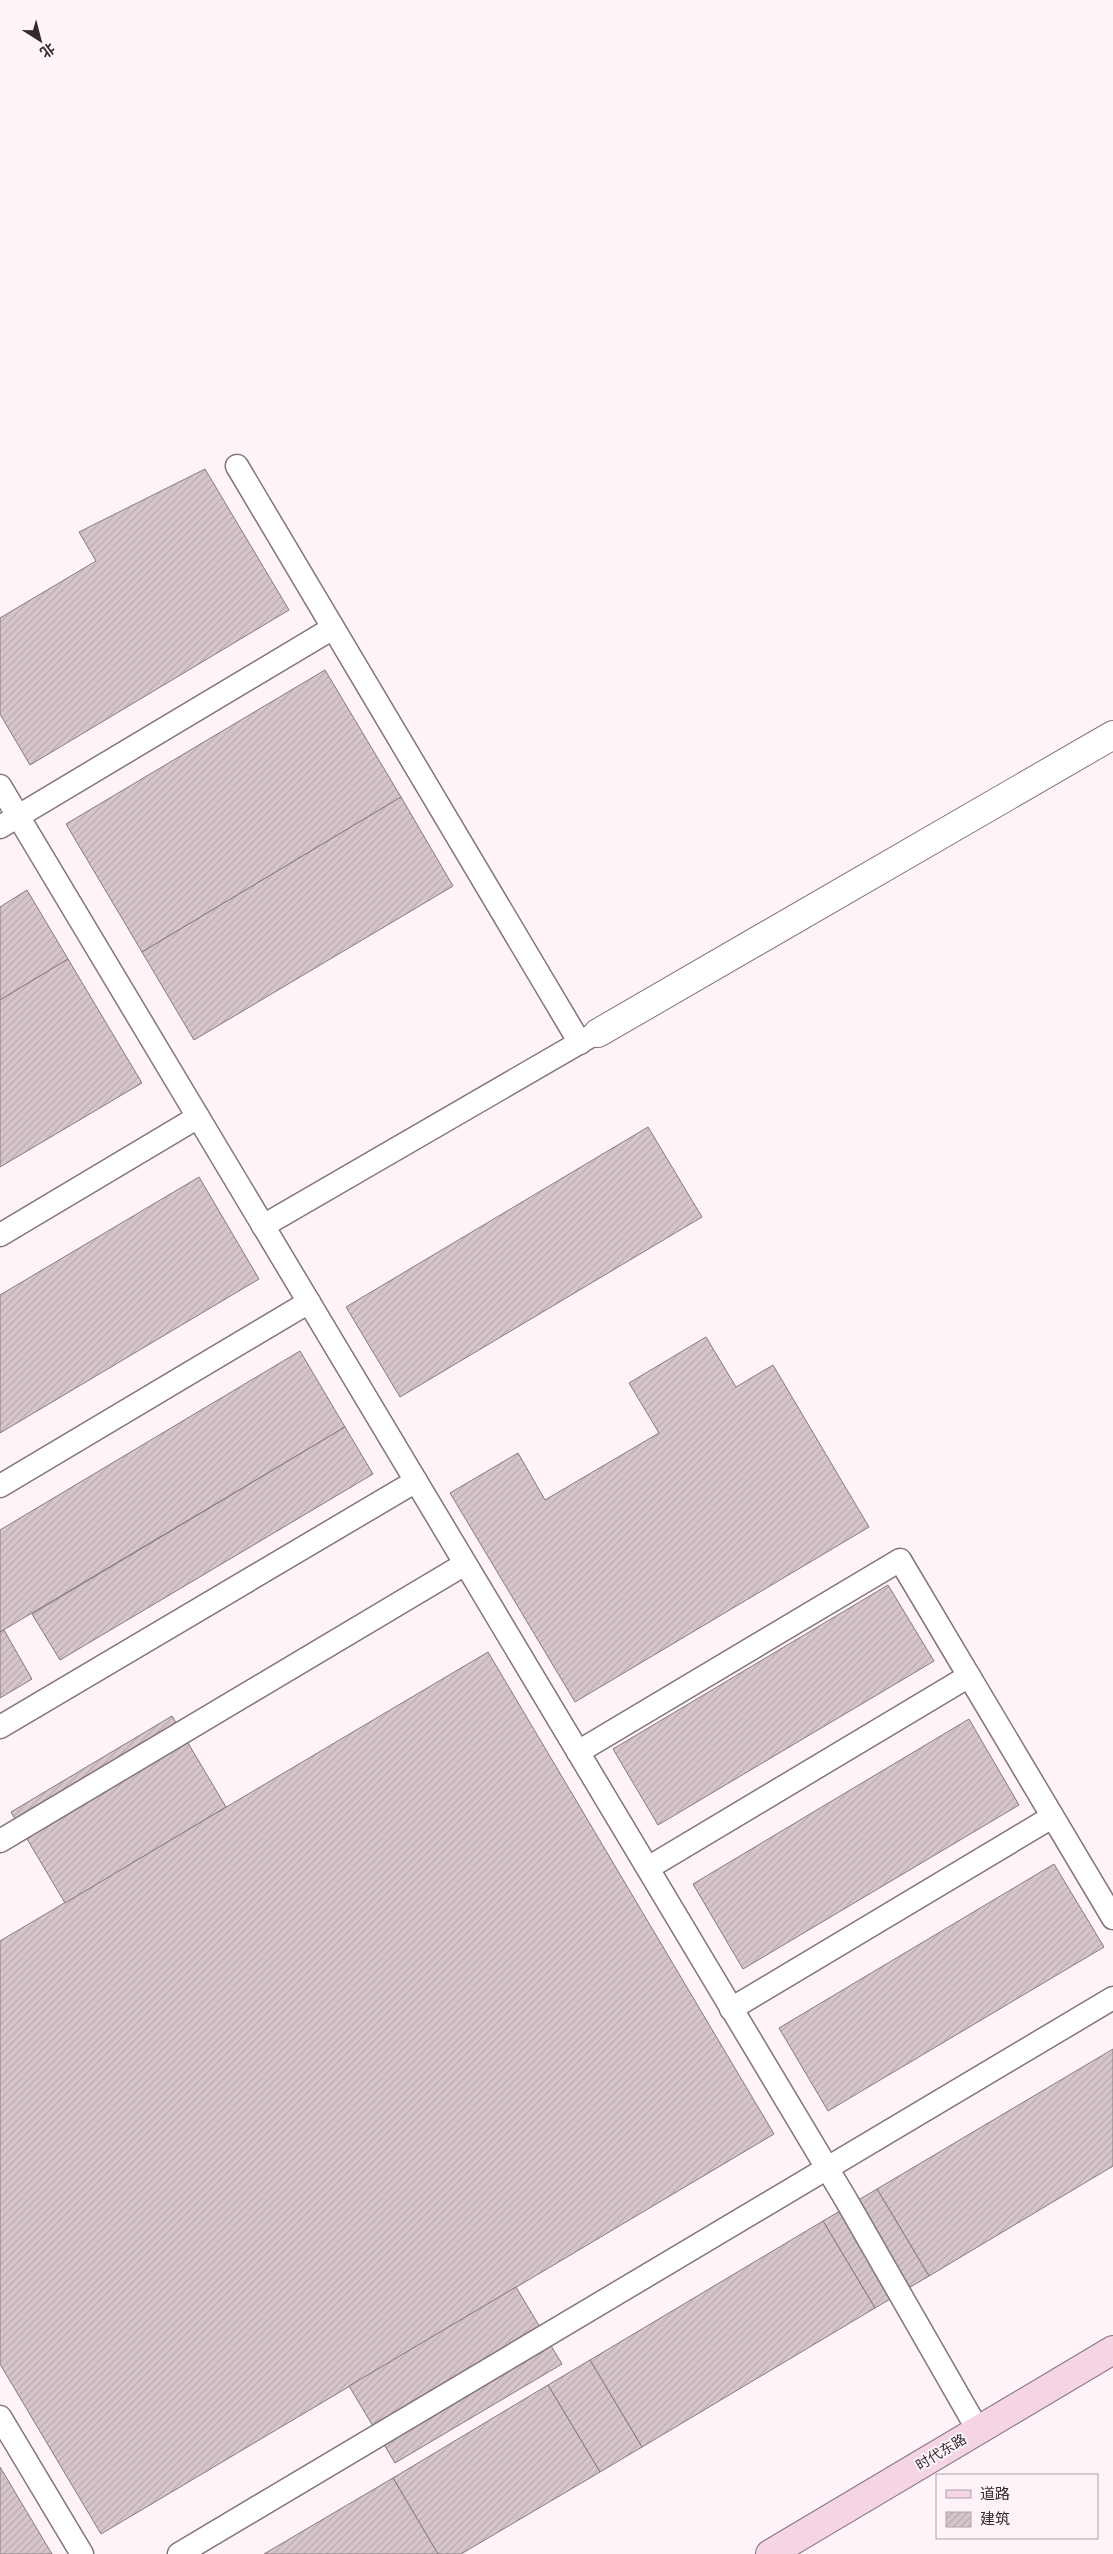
<svg xmlns="http://www.w3.org/2000/svg" width="1113" height="2554" font-family="'Roboto Condensed','Noto Sans SC',sans-serif">
<defs>
<pattern id="building-hatch" width="6" height="6" patternUnits="userSpaceOnUse" patternTransform="scale(1.25)"><rect width="6" height="6" fill="#d7c5cd"/><path d="M-1 1l2-2M0 6l6-6M5 7l2-2" fill="none" stroke="#b9a9b0"/></pattern>
</defs>
<rect width="100%" height="100%" fill="#fef3f8"/>
<!-- building -->
<g fill="url(#building-hatch)" stroke="#887880">
<path d="M205 469 289 610 30 765 0 714V618L96 561 79 532Z"/>
<path d="M325 670 401 797 142 952 66 824Z"/>
<path d="M401 797 453 886 194 1040 142 952Z"/>
<path d="M27 890 68 959 0 1000V907Z"/>
<path d="M68 959 142 1083 0 1167V1000Z"/>
<path d="M648 1127 702 1217 400 1397 346 1307Z"/>
<path d="M199 1177 259 1279 0 1433V1295Z"/>
<path d="M706 1337 736 1387 773 1365 869 1527 575 1702 450 1493 518 1453 545 1500 659 1433 629 1383Z"/>
<path d="M300 1351 345 1427 0 1632V1530Z"/>
<path d="M345 1427 373 1474 60 1660 32 1614Z"/>
<path d="M888 1585 934 1661 658 1825 613 1749Z"/>
<path d="M4 1630 32 1679 0 1698V1632Z"/>
<path d="M488 1652 774 2134 101 2534 0 2364V1941Z"/>
<path d="M172 1716 226 1807 65 1903 11 1812Z"/>
<path d="M969 1719 1019 1805 743 1969 693 1884Z"/>
<path d="M1054 1864 1104 1947 828 2111 779 2028Z"/>
<path d="M1113 2049V2166L929 2276 877 2189Z"/>
<path d="M877 2189 929 2276 875 2308 823 2221Z"/>
<path d="M823 2221 875 2308 642 2447 590 2360Z"/>
<path d="M516 2287 562 2364 395 2463 349 2386Z"/>
<path d="M590 2360 642 2447 600 2472 548 2385Z"/>
<path d="M548 2385 600 2472 461 2554H438L393 2478Z"/>
<path d="M0 2467 52 2554H0Z"/>
<path d="M393 2478 438 2554H264Z"/>
</g>
<g fill="none" stroke-linecap="round" stroke-linejoin="round">
<defs>
<g id="lane">
<path d="M237 466 580 1043"/>
<path d="M0 786 845 2198 978 2430"/>
<path d="M0 827 333 628"/>
<path d="M263 1226 591 1036"/>
<path d="M0 1235 198 1117"/>
<path d="M0 1486 309 1302"/>
<path d="M0 1727 416 1481"/>
<path d="M578 1752 900 1560 1113 1918"/>
<path d="M0 1841 465 1564"/>
<path d="M648 1868 969 1676"/>
<path d="M731 2009 1052 1817"/>
<path d="M0 2417 82 2554"/>
<path d="M179 2554 1113 1998"/>
</g>
<path id="street" d="M598 1033 1113 735"/>
<path id="secondary" d="M770 2554 1113 2350"/>
</defs>
<!-- lane casing -->
<use href="#lane" stroke="#84747c" stroke-width="25"/>
<!-- street casing -->
<use href="#street" stroke="#84747c" stroke-width="30"/>
<!-- secondary casing -->
<use href="#secondary" stroke="#84747c" stroke-width="30"/>
<!-- lane -->
<use href="#lane" stroke="#fff" stroke-width="22"/>
<!-- street -->
<use href="#street" stroke="#fff" stroke-width="28"/>
<!-- secondary -->
<use href="#secondary" stroke="#f5d4e6" stroke-width="28"/>
</g>
<g text-anchor="middle" stroke-width="4" stroke-linejoin="round" paint-order="stroke">
<!-- street labels -->
<g font-size="14" fill="#322b2e" stroke="#fef3f8">
<text transform="translate(941 2452) rotate(-31)" y="5">时代东路</text>
</g>
</g>
<!-- legend -->
<rect x="936" y="2474" width="162" height="65" fill="#fef3f8" stroke="#aca3a7"/>
<rect x="946" y="2490" width="25" height="8" fill="#f5d4e6" stroke="#aca3a7"/>
<text x="980" y="2499" font-size="15" fill="#322b2e">道路</text>
<rect x="946" y="2512" width="25" height="15" fill="url(#building-hatch)" stroke="#aca3a7"/>
<text x="980" y="2524" font-size="15" fill="#322b2e">建筑</text>
<!-- north arrow -->
<g transform="translate(40 40) rotate(144)" stroke="#fef3f8" stroke-width="4" paint-order="stroke">
<path d="M0-4L9 19L0 12L-9 19Z" fill="#322b2e"/>
<text y="-8" font-size="14" font-weight="bold" text-anchor="middle" fill="#322b2e">北</text>
</g>
</svg>
